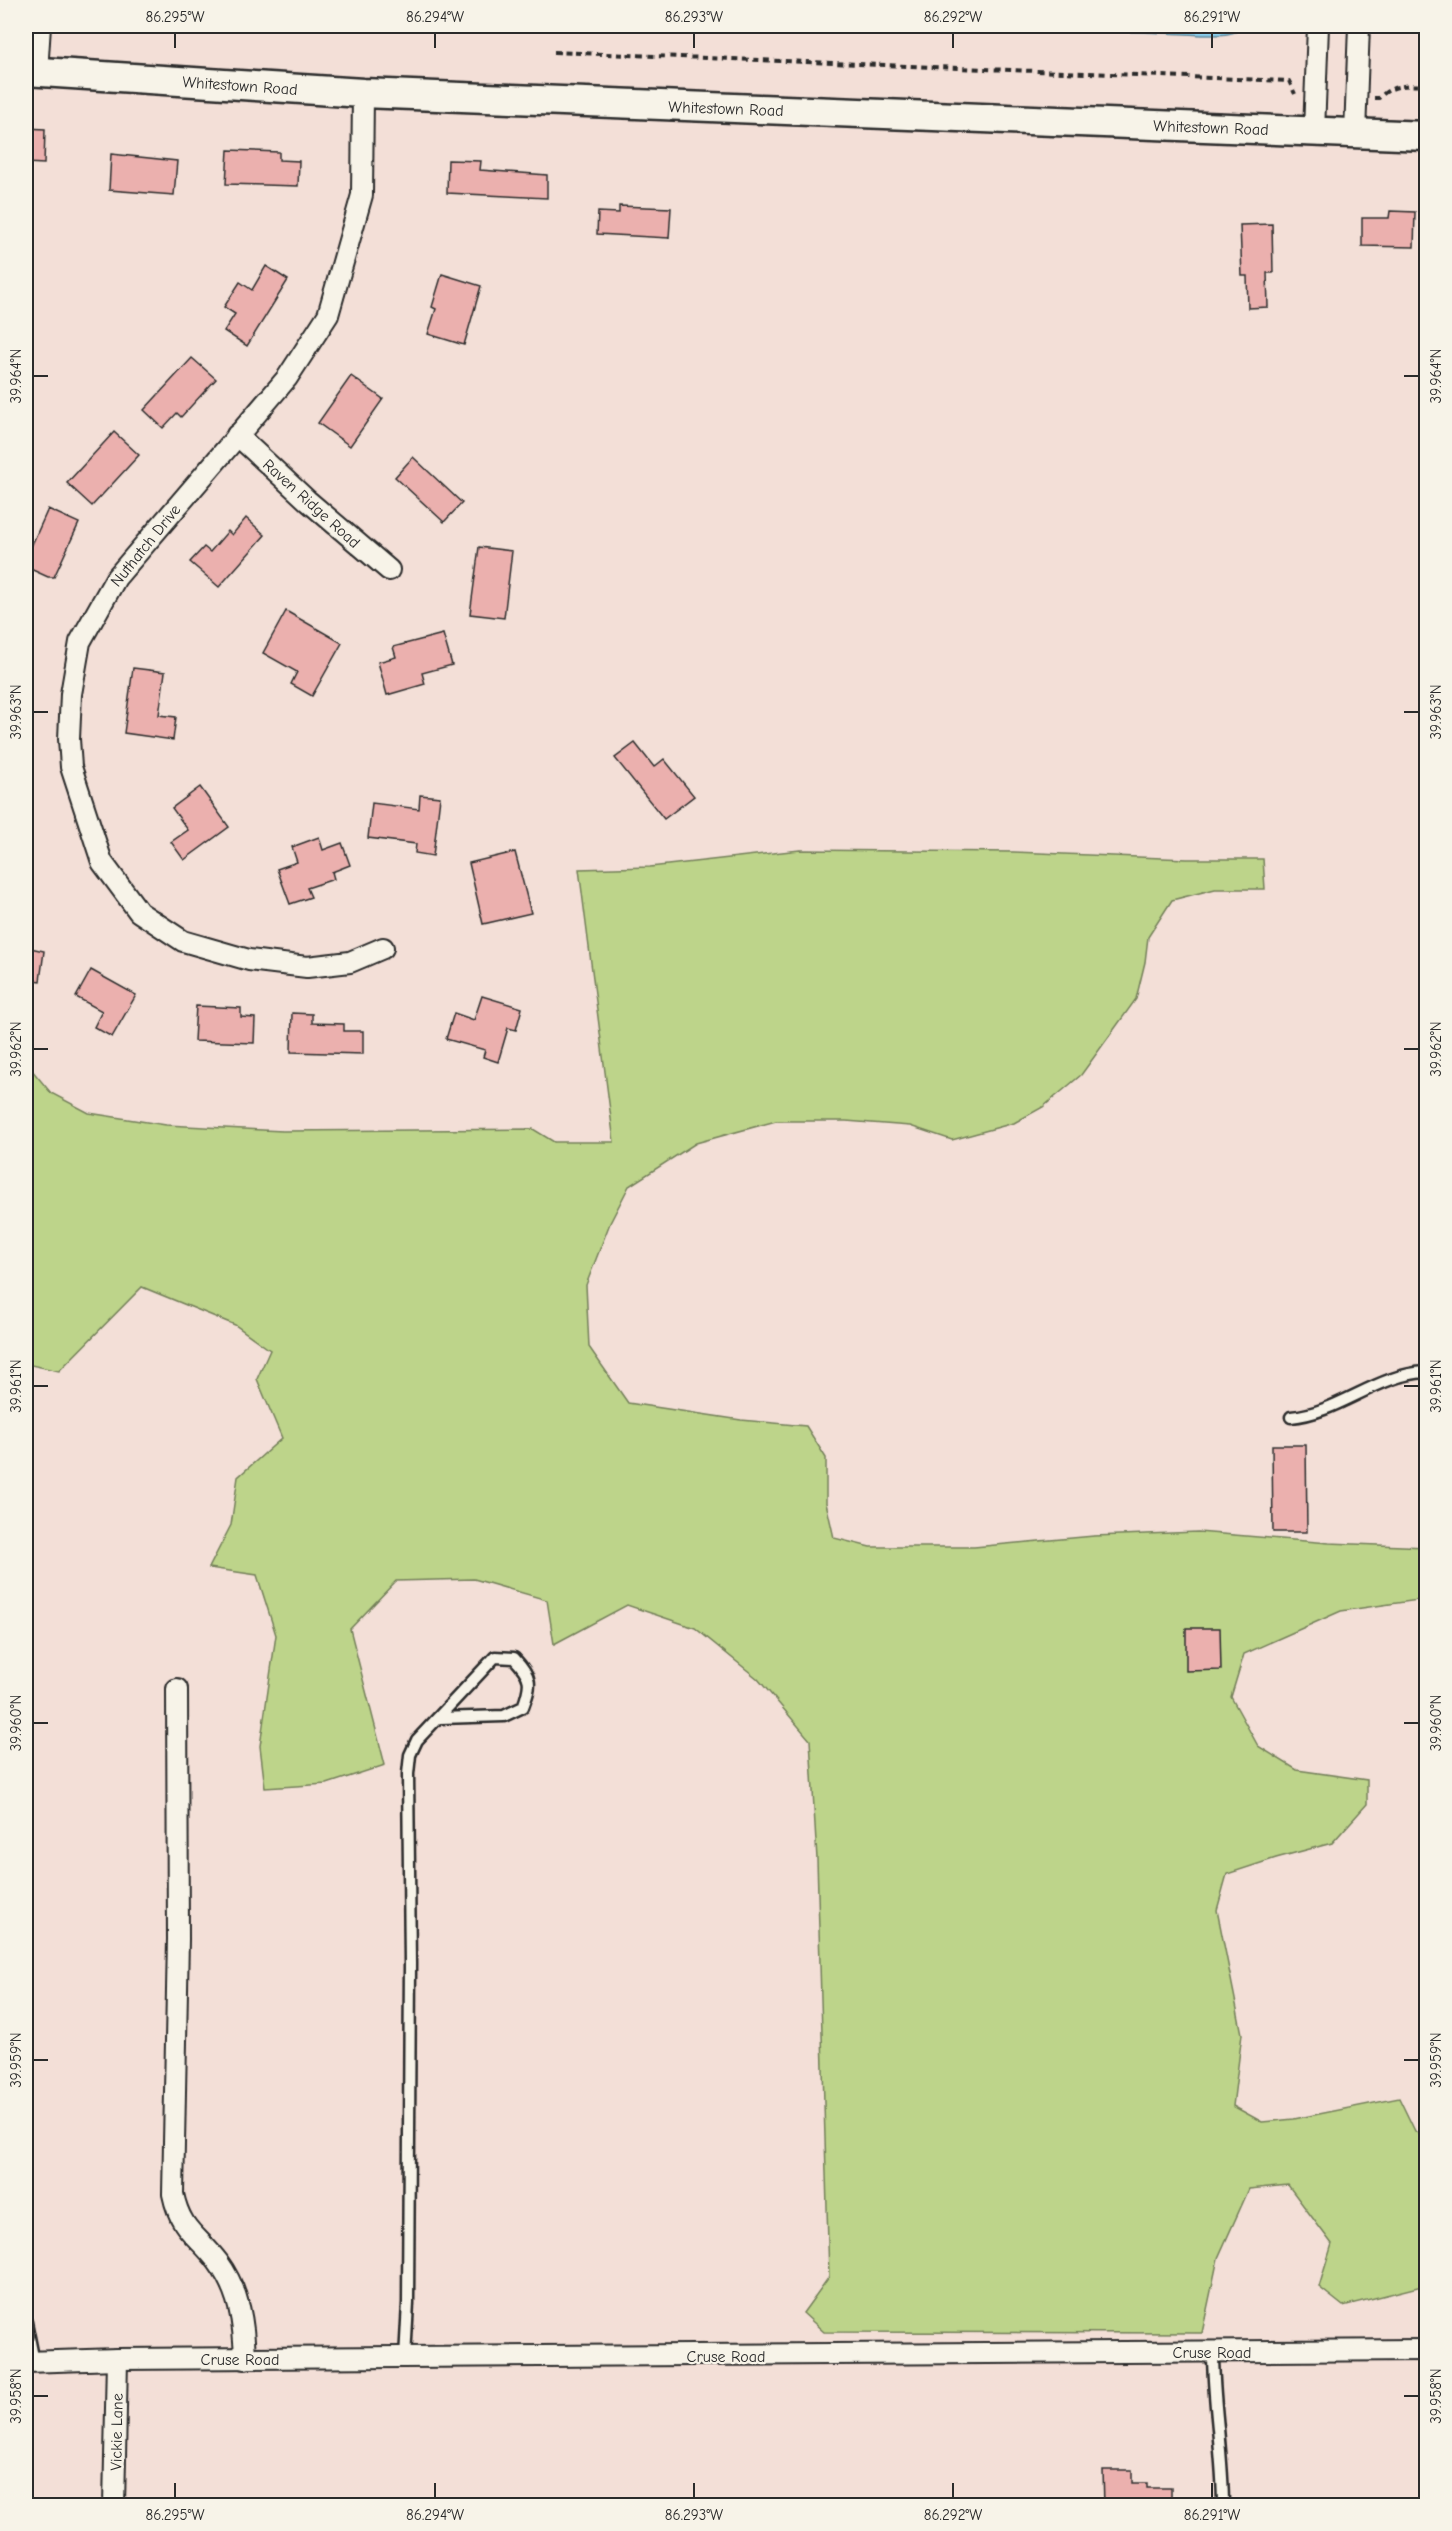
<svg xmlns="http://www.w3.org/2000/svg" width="1452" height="2531" font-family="'Comic Neue',sans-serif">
<rect width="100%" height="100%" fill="#f3dfd7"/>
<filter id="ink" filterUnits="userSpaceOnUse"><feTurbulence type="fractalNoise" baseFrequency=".0167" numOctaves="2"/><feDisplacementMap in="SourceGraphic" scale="12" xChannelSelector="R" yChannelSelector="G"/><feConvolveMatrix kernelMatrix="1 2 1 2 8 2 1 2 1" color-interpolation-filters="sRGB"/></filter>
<g filter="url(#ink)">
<!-- green -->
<path fill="#bdd48a" stroke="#74805a" stroke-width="1.5" d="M800 850 1014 852 1187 859H1263L1265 889H1215L1172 900 1148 937 1145 962 1136 999 1110 1035 1081 1075 1043 1107 1014 1123 952 1140 910 1126 846 1121H776L696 1143 629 1186 610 1223 586 1285 589 1347 628 1403 741 1420 806 1426 826 1458V1503L834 1538 870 1547H974L1094 1536 1198 1532 1329 1543 1426 1547V1609L1418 1600 1341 1611 1244 1654 1231 1697 1258 1746 1297 1770 1367 1780V1804L1332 1843 1276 1858 1227 1874 1217 1910 1242 2034 1233 2106 1262 2122 1294 2119 1399 2098 1415 2131 1426 2139V2285L1343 2306 1319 2287 1332 2244 1288 2185 1249 2189 1218 2258 1202 2333 824 2332 803 2313 829 2277 817 1859 810 1740 758 1679 695 1628 627 1605 554 1644 547 1600 474 1579 396 1581 350 1629 385 1765 327 1784 265 1788 260 1746 276 1635 257 1575 209 1568 231 1525 238 1477 282 1438 257 1379 270 1350 235 1325 142 1287 59 1371 26 1364V1063L51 1093 89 1113 166 1125 283 1131 533 1129 554 1142H614L579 869 650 867Z"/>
<!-- water -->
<path fill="#88cbe9" stroke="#638b9d" stroke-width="1.5" d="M957 26H1247C1233 36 1218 35 1201 35 1120 29 1038 33 957 26Z"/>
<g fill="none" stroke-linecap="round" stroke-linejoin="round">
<!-- shore -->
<path stroke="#506b77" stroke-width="1.5" d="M1114 26 1221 29 1236 26"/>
</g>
<!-- building -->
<g fill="#ebb0ae" stroke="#2b2b2b" stroke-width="1.5">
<path d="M26 128 45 129 44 164 26 163Z"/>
<path d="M228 150 279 152V160L299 161 298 186 226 184Z"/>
<path d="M111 154 177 161 174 195 109 190Z"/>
<path d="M448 160 481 161 480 170 547 175V198L447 193Z"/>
<path d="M619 206 671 208 669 238 597 234 598 212 619 213Z"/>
<path d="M1390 211 1415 212 1414 247 1362 246V218H1389Z"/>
<path d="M1272 224 1273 273H1267L1268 307 1248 308 1247 276H1242L1240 225Z"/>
<path d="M266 266 288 280 247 346 224 331 235 314 224 307 240 282 252 290Z"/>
<path d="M442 274 481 286 464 345 428 334 436 309 432 307Z"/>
<path d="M192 358 216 379 181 417 177 413 163 428 144 410Z"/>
<path d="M351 376 383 399 350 446 318 423Z"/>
<path d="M114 432 139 455 92 506 67 483Z"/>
<path d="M413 457 462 503 444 522 395 477Z"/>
<path d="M48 509 79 523 54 577H48L26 567V558Z"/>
<path d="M246 518 265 535 219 587 190 562 204 547 210 552 228 531 232 535Z"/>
<path d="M479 547 512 551 504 618 470 614Z"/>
<path d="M286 611 342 643 312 696 291 684 297 672 263 653Z"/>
<path d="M443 634 452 665 422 673 425 684 387 695 378 662 396 657 393 647Z"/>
<path d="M133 668 165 672 159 715 176 717 173 740 124 733Z"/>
<path d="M635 743 654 767 664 759 694 796 664 819 615 758Z"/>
<path d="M200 787 229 827 184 860 171 842 188 830 172 808Z"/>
<path d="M420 795 440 797 433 856 415 853 416 844 368 838 372 803 419 809Z"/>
<path d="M319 837 323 850 342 843 350 865 332 872 334 879 307 888 311 897 290 904 277 869 297 862 292 847Z"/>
<path d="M515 852 531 913 483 924 469 863Z"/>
<path d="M26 947 44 951 40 981 26 979Z"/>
<path d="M91 970 136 995 112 1037 94 1027 102 1011 76 997Z"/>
<path d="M482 996 522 1008 516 1030 508 1028 498 1062 483 1057 485 1050 446 1039 454 1013 474 1020Z"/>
<path d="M196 1006 241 1008V1017L255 1018 254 1043 194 1041Z"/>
<path d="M292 1013 312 1014V1023L344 1024V1031H363V1054L291 1052Z"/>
<path d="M1272 1445H1306L1307 1532H1273Z"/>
<path d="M1186 1628H1220L1221 1670 1186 1671Z"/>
<path d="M1103 2470H1132V2483H1147V2488H1171V2505H1104Z"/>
</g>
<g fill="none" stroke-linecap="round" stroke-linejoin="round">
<defs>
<g id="lane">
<path d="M1291 1417C1339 1413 1377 1374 1426 1372"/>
<path d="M26 2322 34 2362"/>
<path d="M1213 2352C1213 2403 1223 2454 1223 2506"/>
<path d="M405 2358 408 2303 410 1964 408 1774 410 1755 417 1740 495 1657 514 1658C532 1677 532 1683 523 1707L504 1716 440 1718"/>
</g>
<g id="street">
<path d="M37 72 40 26"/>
<path d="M363 93 362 195 328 315 287 378 116 578 80 642 71 694 69 739 71 767 102 862 139 912 183 941 249 960 307 967 350 962 383 948"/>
<path d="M1314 131 1318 26"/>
<path d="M1355 133 1359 26"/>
<path d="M237 435 308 501 389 570"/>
<path d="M177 1689 178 1939 173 2194C181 2232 198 2235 218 2262 240 2292 244 2324 245 2359"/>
<path d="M26 2362 117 2359 1426 2350"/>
<path d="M114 2506 117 2359"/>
</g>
<path id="secondary" d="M26 71 363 93 1426 136"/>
</defs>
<!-- lane casing -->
<use href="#lane" stroke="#2b2b2b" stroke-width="15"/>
<!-- street casing -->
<use href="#street" stroke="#2b2b2b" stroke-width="24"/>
<!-- secondary casing -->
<use href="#secondary" stroke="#2b2b2b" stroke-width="33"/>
<!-- path -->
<g stroke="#2b2b2b" stroke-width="4" stroke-dasharray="6 4.5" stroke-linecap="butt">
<path d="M554 52 1289 81 1295 94"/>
<path d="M1374 98H1379C1392 84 1408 85 1426 86"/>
</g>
<!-- lane -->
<use href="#lane" stroke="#f7f3e8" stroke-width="10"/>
<!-- street -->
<use href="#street" stroke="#f7f3e8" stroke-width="20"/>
<!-- secondary -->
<use href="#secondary" stroke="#f7f3e8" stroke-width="28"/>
</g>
</g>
<!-- ticks -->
<path fill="none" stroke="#2b2b2b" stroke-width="2" d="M175 33V48M435 33V48M694 33V48M953 33V48M1212 33V48M33 376H48M1404 376H1419M33 712H48M1404 712H1419M33 1049H48M1404 1049H1419M33 1386H48M1404 1386H1419M33 1723H48M1404 1723H1419M33 2060H48M1404 2060H1419M33 2396H48M1404 2396H1419M175 2483V2498M435 2483V2498M694 2483V2498M953 2483V2498M1212 2483V2498"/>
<g text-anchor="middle" stroke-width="4.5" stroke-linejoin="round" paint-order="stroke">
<!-- street labels -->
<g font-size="16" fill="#2b2b2b" stroke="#f7f3e8">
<text transform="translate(240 85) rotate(4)" y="6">Whitestown Road</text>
<text transform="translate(726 108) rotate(2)" y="6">Whitestown Road</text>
<text transform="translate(1211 127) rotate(2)" y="6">Whitestown Road</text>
<text transform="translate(312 503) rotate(42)" y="6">Raven Ridge Road</text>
<text transform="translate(145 545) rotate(-51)" y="6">Nuthatch Drive</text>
<text x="1212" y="2358">Cruse Road</text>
<text x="726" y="2362">Cruse Road</text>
<text x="240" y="2365">Cruse Road</text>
<text transform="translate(116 2432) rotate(-89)" y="6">Vickie Lane</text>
</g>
</g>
<!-- margin -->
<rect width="1452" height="2531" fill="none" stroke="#f7f3e8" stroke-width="66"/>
<rect x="33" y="33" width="1386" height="2465" fill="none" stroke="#2b2b2b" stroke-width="2"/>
<g font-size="15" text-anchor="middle" fill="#2b2b2b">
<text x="175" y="22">86.295°W</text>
<text x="435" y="22">86.294°W</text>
<text x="694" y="22">86.293°W</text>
<text x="953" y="22">86.292°W</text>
<text x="1212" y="22">86.291°W</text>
<text transform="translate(16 376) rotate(-90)" y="5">39.964°N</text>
<text transform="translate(1436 376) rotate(-90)" y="5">39.964°N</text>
<text transform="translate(16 712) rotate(-90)" y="5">39.963°N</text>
<text transform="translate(1436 712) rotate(-90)" y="5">39.963°N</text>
<text transform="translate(16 1049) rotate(-90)" y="5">39.962°N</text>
<text transform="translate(1436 1049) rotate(-90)" y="5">39.962°N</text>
<text transform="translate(16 1386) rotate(-90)" y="5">39.961°N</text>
<text transform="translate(1436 1386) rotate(-90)" y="5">39.961°N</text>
<text transform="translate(16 1723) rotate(-90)" y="5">39.960°N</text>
<text transform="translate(1436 1723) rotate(-90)" y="5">39.960°N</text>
<text transform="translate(16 2060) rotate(-90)" y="5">39.959°N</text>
<text transform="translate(1436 2060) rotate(-90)" y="5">39.959°N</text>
<text transform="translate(16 2396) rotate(-90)" y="5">39.958°N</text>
<text transform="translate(1436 2396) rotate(-90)" y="5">39.958°N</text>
<text x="175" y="2520">86.295°W</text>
<text x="435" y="2520">86.294°W</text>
<text x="694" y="2520">86.293°W</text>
<text x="953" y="2520">86.292°W</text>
<text x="1212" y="2520">86.291°W</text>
</g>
</svg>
